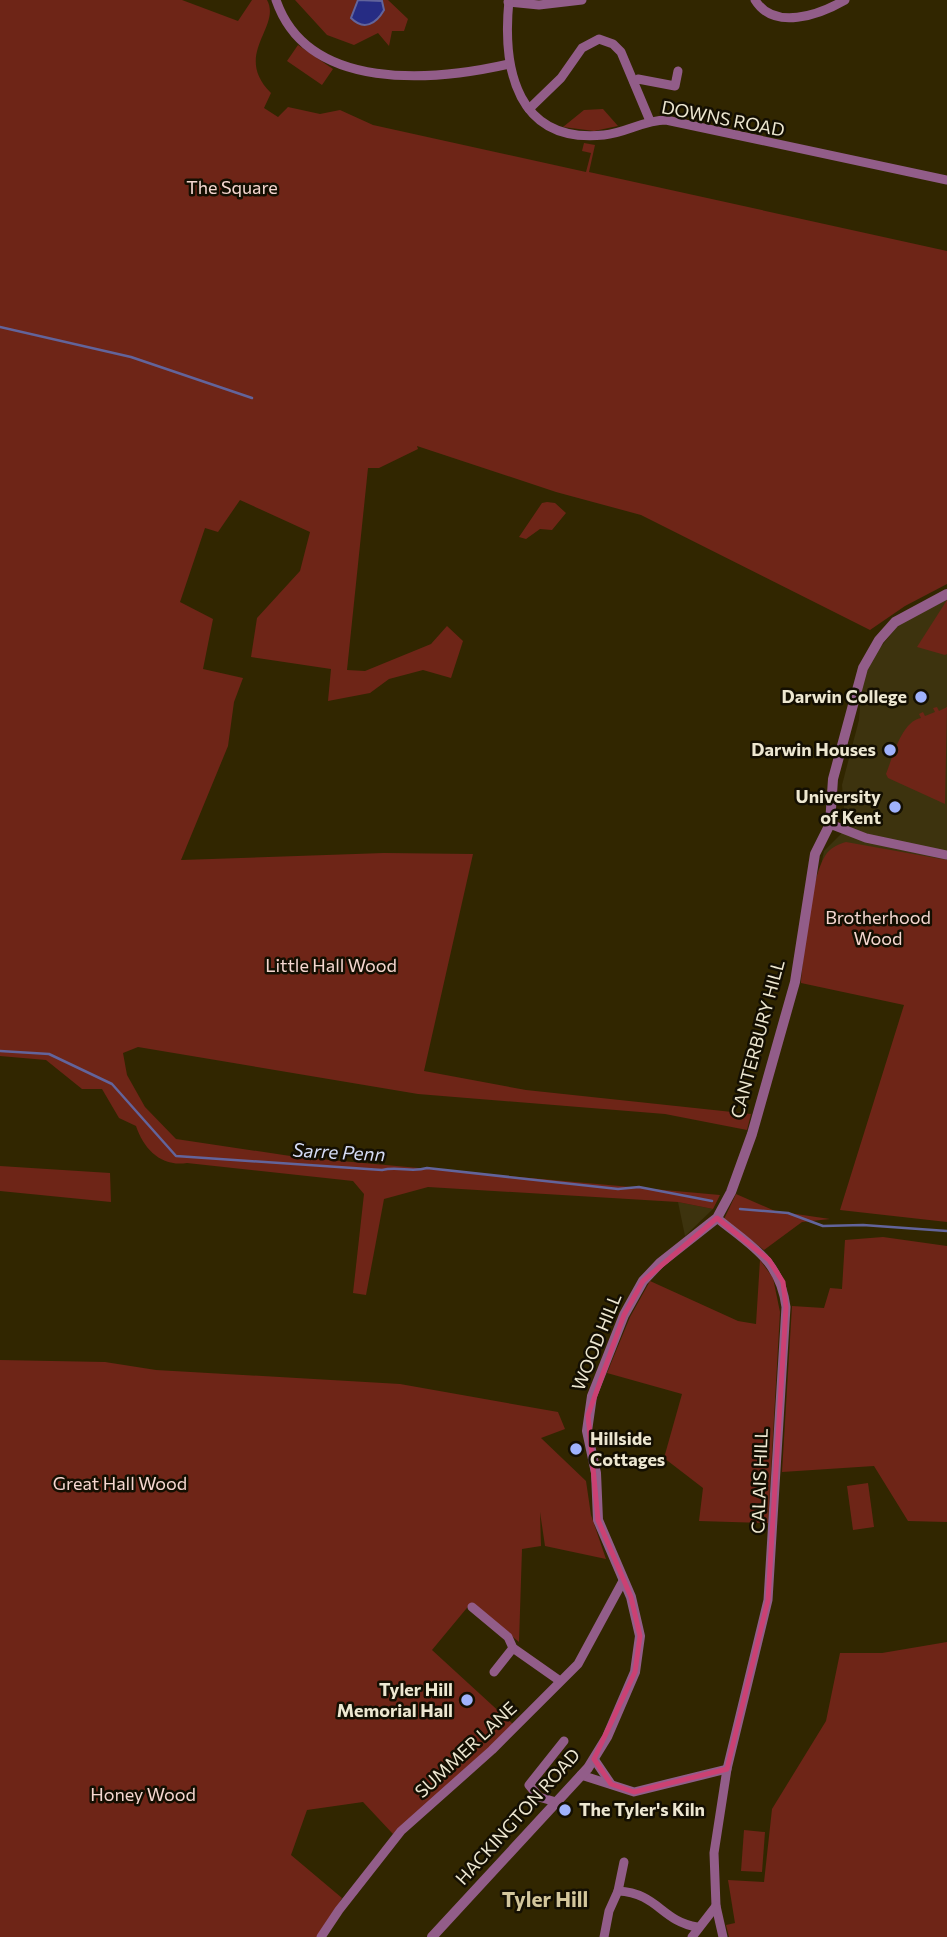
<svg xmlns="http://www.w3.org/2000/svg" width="947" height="1937" font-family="Commissioner,sans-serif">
<rect width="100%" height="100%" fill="#312600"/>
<!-- built -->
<g fill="#3d330e">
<path d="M947 599V1012L807 936 824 851 846 829 842 785 859 720 862 681 875 654 897 627 916 614Z"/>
<path d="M678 1202 713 1209 685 1236Z"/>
</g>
<!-- green -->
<g fill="#6e2517">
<path d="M0 0H182L238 21 252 0H267C282 27 232 54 271 93L264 108 278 117 288 107 320 114 340 110 373 125 586 172 591 153 582 151 584 143 595 145 589 172 947 251V584L905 606 870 630 641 515 556 492 417 446 418 449 379 468H368L347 670 365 671 431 644 447 626 463 641 451 678 423 670 389 679 370 693 328 701 331 669 251 657 257 618 300 571 310 532 240 500 218 532 205 528 180 602 213 619 203 669 243 678 234 702 228 746 181 860 384 853 473 854 424 1071 526 1090 751 1114 747 1130 665 1114 418 1094 138 1047 123 1053 127 1075 145 1107 176 1139 297 1157 720 1195 713 1209 678 1202 428 1187 384 1199 366 1295 353 1293 364 1194 353 1181 187 1163C162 1167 144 1150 136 1126L119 1118 102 1089H82L46 1060 0 1056Z"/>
<path d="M295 0H388L408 19 404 31H392L389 46 378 33 354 45 327 35Z"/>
<path d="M298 45 333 69 322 85 287 61Z"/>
<path d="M603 109 618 126 594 131 563 127 584 110Z"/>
<path d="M547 502 555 503 566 513 552 530 540 529 526 539 519 537 542 503Z"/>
<path d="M947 600V654L945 655 917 647Z"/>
<path d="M937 707 939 711 947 707 945 804 888 778 886 774C893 756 902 721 921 718L919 714 923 712 925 716 935 712 933 708Z"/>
<path d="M846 842 947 860V1222L840 1210 904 1005 801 983C804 953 810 875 827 853 832 847 839 844 846 842Z"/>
<path d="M0 1166 110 1173 111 1202 0 1191Z"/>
<path d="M736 1194 775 1211 830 1219 802 1222 764 1250 724 1219Z"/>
<path d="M883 1237 947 1246V1522L908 1521 874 1466 782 1472 792 1306 824 1308 830 1288 842 1289 845 1240Z"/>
<path d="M760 1260 773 1278 780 1312 768 1523 699 1521 703 1488 664 1458 682 1394 607 1373 630 1317 650 1281 738 1321 756 1324Z"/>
<path d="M0 1360 105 1362 156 1370 400 1384 558 1412 565 1429 541 1438 586 1481 591 1515 606 1559 545 1546 540 1512 541 1546 522 1549 519 1642 471 1603 432 1650 515 1726 393 1834 363 1802 307 1810 291 1855 342 1898 319 1937H0Z"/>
<path d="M868 1483 874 1527 853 1530 847 1486Z"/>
<path d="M947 1642V1937H729L726 1925 735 1923 728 1880 764 1882 772 1809 826 1721 840 1653H882Z"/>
<path d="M744 1830 765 1832 762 1872 741 1871Z"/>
</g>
<!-- water -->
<path fill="#262c84" stroke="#62649b" stroke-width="2" d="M358 0 382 1 384 10C376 24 364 31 351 18Z"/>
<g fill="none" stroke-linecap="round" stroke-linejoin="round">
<!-- stream -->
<g stroke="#62649b" stroke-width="2.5">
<path d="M0 327 131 357 252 398"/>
<path d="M0 1051 49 1054 112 1084 176 1156 382 1170C399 1166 411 1173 427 1168L618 1189 639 1187 712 1201"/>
<path d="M740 1209 788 1213 823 1226 863 1225 947 1231"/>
</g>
<!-- minor -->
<g stroke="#925d89" stroke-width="9">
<path d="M276 0C308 93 434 81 509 64"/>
<path d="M509 0C502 70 517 144 604 135 626 133 644 120 666 120L947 180"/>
<path d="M755 0C774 31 819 15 845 0"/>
<path d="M508 2 539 5 582 0"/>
<path d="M634 82 638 79 675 86 678 71"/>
<path d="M529 109 561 78 582 48 599 39 613 44 621 52 650 121"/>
<path d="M830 824 866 838 947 855"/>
<path d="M717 1218C751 1246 780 1260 786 1307L768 1600 727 1769 714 1853 716 1906 723 1937"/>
<path d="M472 1607 508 1637 513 1648 560 1681"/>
<path d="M494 1672 513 1648"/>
<path d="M594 1759 611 1784"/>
<path d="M581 1775 634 1792 727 1769"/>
<path d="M556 1802 539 1797 529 1785 564 1741"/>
<path d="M618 1891 624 1862"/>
<path d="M321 1937 339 1910 401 1831 492 1750 578 1664 623 1581"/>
<path d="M604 1937 609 1911 618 1891C658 1893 661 1921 697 1927"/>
<path d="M692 1937 716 1906"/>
</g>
<!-- tertiary -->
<path stroke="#925d89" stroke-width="10" d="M432 1937 588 1768 607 1737 635 1672 640 1636 631 1597 598 1520 596 1473 587 1431 592 1396 624 1315 643 1281 660 1263 717 1218 731 1192 752 1134 795 982 815 854 830 824 833 779 863 668 879 640 895 622 947 594"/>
</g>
<!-- marked area -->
<path fill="none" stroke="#cb4173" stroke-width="5" stroke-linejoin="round" d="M717 1218 769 1260 783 1282 786 1307 768 1600 727 1769 634 1792 611 1784 594 1759 635 1672 640 1636 631 1597 598 1520 588 1415 624 1315 643 1281Z"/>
<!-- markers -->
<g fill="#a0b3fd" stroke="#140f02" stroke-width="2.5">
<circle cx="921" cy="697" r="7"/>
<circle cx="890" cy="750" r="7"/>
<circle cx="895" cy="807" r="7"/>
<circle cx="576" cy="1449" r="7"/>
<circle cx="467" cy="1700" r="7"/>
<circle cx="565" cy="1810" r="7"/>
</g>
<g text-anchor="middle" stroke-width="5" stroke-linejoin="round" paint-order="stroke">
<!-- street labels -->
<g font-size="18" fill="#ede7d1" stroke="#140f02">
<text transform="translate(723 119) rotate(11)" y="6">DOWNS ROAD</text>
<text transform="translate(758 1039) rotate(-75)" y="6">CANTERBURY HILL</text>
<text transform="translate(597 1342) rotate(-68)" y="6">WOOD HILL</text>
<text transform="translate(760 1481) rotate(-88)" y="6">CALAIS HILL</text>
<text transform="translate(466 1750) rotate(-43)" y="6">SUMMER LANE</text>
<text transform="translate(518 1817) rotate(-48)" y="6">HACKINGTON ROAD</text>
</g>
<!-- park labels -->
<g font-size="18" fill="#f5d7d0" stroke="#140f02">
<text x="232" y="194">The Square</text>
<text x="878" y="924">Brotherhood<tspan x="878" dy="21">Wood</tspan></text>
<text x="331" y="972">Little Hall Wood</text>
<text x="120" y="1490">Great Hall Wood</text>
<text x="143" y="1801">Honey Wood</text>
</g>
<!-- poi labels -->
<g font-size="18" font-weight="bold" fill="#ede7d1" stroke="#140f02" text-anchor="end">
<text x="907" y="703">Darwin College</text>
<text x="876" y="756">Darwin Houses</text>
<text x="881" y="803">University<tspan x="881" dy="21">of Kent</tspan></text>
<text x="590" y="1445" text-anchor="start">Hillside<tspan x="590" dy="21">Cottages</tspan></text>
<text x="453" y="1696">Tyler Hill<tspan x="453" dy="21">Memorial Hall</tspan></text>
<text x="579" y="1816" text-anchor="start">The Tyler's Kiln</text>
</g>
<!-- water labels -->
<g font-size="19" font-style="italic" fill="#d4dbf4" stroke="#140f02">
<text transform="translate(339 1152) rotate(3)" y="7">Sarre Penn</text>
</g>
<!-- quarter labels -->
<g font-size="21" font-weight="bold" fill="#d3c69c" stroke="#140f02">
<text x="545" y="1907">Tyler Hill</text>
</g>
</g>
</svg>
